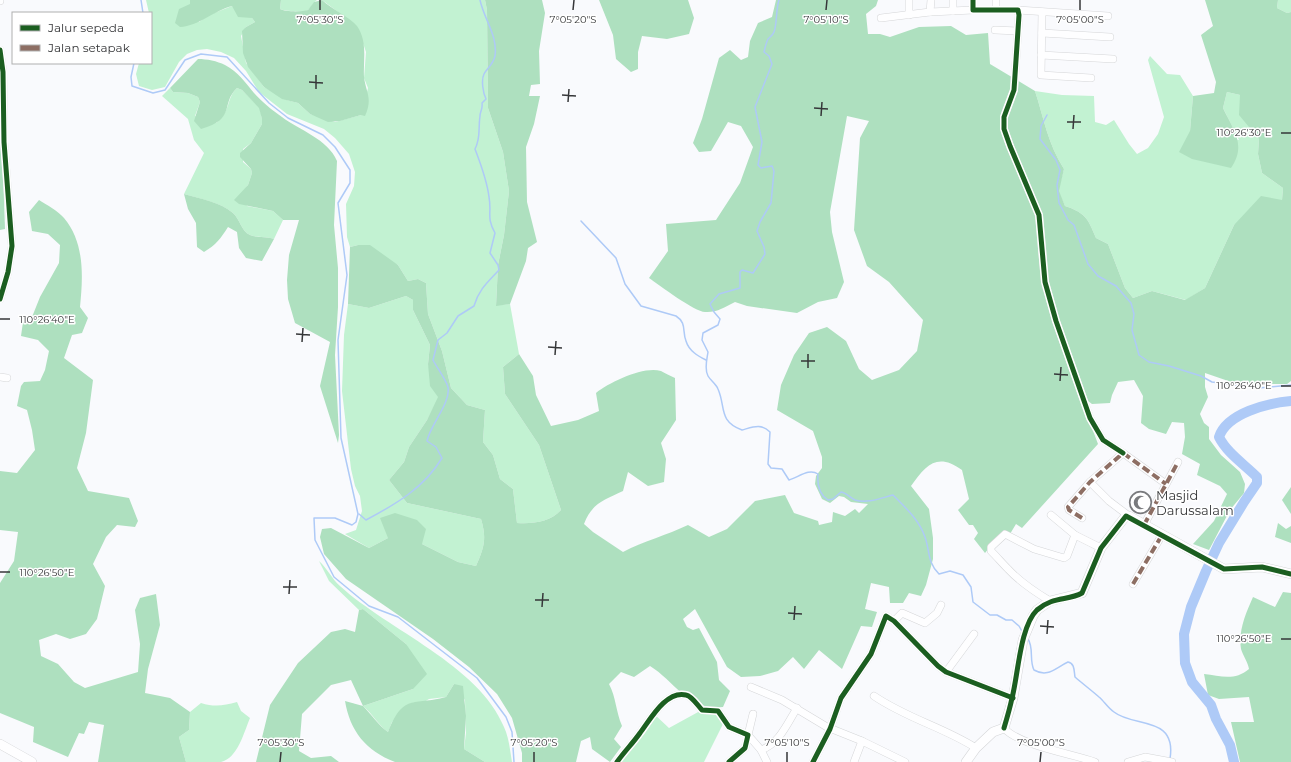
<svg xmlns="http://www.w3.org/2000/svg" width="1291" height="762" font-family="Montserrat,sans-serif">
<rect width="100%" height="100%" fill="#f9fafd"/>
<!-- green -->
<g fill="#c2f2d2">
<path d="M146 0H190V4L199 22 209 15 232 6 252 18 255 22 246 27 241 36 246 63 264 87 287 100 298 103 310 114 335 122 361 115 368 88 364 78 366 52 364 46 353 23 322 0H485L487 10 488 108 503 152 509 191 504 235 498 265 496 305 510 304 519 354 503 367 505 394 539 445 561 510C550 522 533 524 517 523L513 489 500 479 493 455 483 442 485 410 467 405 451 388 442 351 428 314 426 283 418 279 408 281 398 265 358 245 350 247 347 237 346 204 354 186 355 172 349 154 335 138 324 129 287 114 259 92 246 71 234 58 221 52 207 49 197 50 187 54 179 62 165 87 152 90 139 86 136 74 139 63H151V13H149Z"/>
<path d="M281 0H317C313 2 312 7 308 10 305 13 284 11 280 9Z"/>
<path d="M1278 0H1291V12L1287 13 1277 8Z"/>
<path d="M1150 56 1167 74 1180 75 1193 96 1190 131 1239 140 1223 108 1227 92 1240 95 1259 139 1258 154 1262 173 1283 188 1282 200 1234 225 1205 288 1186 300 1152 291 1133 298 1125 288 1108 244 1096 238C1088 219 1086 213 1065 206L1058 191 1064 169C1048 144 1044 119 1035 91L1062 95 1094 96 1095 122 1106 125 1114 120 1129 144 1137 154 1148 148 1158 134 1164 117 1148 60Z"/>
<path d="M170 88 173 92 188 93 198 97 200 102 195 116 216 123C231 112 226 98 237 88L242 90 260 108 262 119V124L251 143 243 149V162L251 169 252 173 248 185 242 193 247 206 273 211 283 220 274 239C266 236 258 238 250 235 241 231 240 219 233 213 220 202 200 199 184 194L204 153 194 140 188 119 162 96Z"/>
<path d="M406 296 413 300V310L430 345 428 364 439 397 427 420 409 447 404 462 389 480 407 503 481 519C487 539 484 548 476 566L458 562 422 544 388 538 369 548 345 534 356 530 362 511 360 496 355 486 351 469 342 391 344 335 348 304 369 308Z"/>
<path d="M319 561C327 568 332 579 340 586 388 630 479 665 504 727 509 738 510 750 512 762H485L464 749 466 733 465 700 454 684 446 697 429 699 392 722 388 732C378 725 373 714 363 706L413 689 406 644 363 609 359 610 329 581Z"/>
<path d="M237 702 241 711 250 718C244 732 238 758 221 762 210 762 196 762 186 762L179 737 189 730 190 712 201 703C214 707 223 706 237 702Z"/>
<path d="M700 711 717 712 723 724 704 762H620L654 714 669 728Z"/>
</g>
<!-- forest -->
<g fill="#aee0bf">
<path d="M190 0H281L280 9C285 12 303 12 308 10L314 2 322 0C331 9 350 17 357 26 368 42 363 60 364 77 366 93 373 98 365 116L361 115 340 121 328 122 310 114 298 103 282 99 264 87 248 67 243 53 242 31 246 27 255 22 252 18 238 17 232 6C213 11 199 26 180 27L175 23 179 9 190 4Z"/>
<path d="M485 0H542L545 13 539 51 540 84 531 85 529 96H540L534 124 526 147 527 202 537 242 528 248 526 261 510 304 496 306 498 265 504 235 509 191 503 152 488 108 487 10Z"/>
<path d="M599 0H688L694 18 689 34 667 39 642 36 638 52V69L631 72 616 59 613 35Z"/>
<path d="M776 0H878L876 6 866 14 868 34H880L890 37 919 27 951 26 966 35 988 33 990 64 1035 91C1044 119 1048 144 1064 169L1059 191 1065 206C1086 213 1088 219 1096 238L1108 244 1125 288 1133 298 1152 291 1185 300 1205 288 1234 225 1261 196 1282 200 1283 188 1262 173 1258 154 1259 139 1239 115 1240 95 1227 92 1223 108C1233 129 1247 145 1231 168L1192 159 1179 152 1190 131 1193 96 1214 93 1216 82 1201 35 1213 26 1205 0H1278L1277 8 1287 13 1291 12V381L1287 384H1237L1205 373V387L1208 397 1200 414 1204 423 1209 427V439L1221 455 1240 472 1245 484 1244 493 1230 510 1209 550 1193 544 1214 521 1227 494 1220 486 1197 475 1200 464 1182 454 1185 437 1184 423 1172 422 1166 434 1149 429 1141 423 1143 396 1134 380 1118 382 1112 395 1110 403 1092 404 1088 401 1083 404 1098 444 1022 528 1016 524 1010 534 1004 530 985 553 974 539 978 533 973 525H969L958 510 969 499 962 470C937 452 926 465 911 486L929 509 933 538V559L926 585 921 596 909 593 903 603H890L889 587 871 583 865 609 877 612 872 627 861 626 842 669 819 650 804 669 793 657 778 671 760 676 741 677 727 667 695 609 683 619 687 627 693 630 699 628 717 662 719 680 730 691 723 707C687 711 676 682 650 666L634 677 621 672 609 684C616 697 616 712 622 726L614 739 621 747 610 762 592 749 590 737 581 741 576 762H522V753L512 718 497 694 469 667 433 639 346 579 324 554 320 537 322 529 331 528 369 548 388 538 380 518 395 513 417 520 426 529 422 544 458 562 476 566C484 548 487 539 481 519L407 503 389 480 404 462 409 447 427 420 438 397 430 386 428 364 430 345 413 310V300L406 296 369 308 348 304 350 247 358 245H370L398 265 408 281 418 279 426 283 428 314 442 351 451 388 467 405 485 410 483 442 493 455 500 479 513 489 517 523C533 524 550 522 561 510L539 445 505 394 503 367 519 354 533 376 536 395 551 426 578 420 599 411 596 393C610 382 643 366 661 371 665 373 670 376 675 378L676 420 661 443 666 459 664 482 648 486 628 472 623 491C604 500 592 503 584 524L593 532 623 552C644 541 667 535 688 525L709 537 727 529 755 501 785 495 794 513 818 521 819 525 832 522 833 512 845 516 855 509 859 513 868 504 851 502 844 497 839 496 830 503 822 499 815 484 816 476 822 468V457L813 431 777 410 781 385 794 355 809 333 827 327 846 341 859 369 872 380 899 370 917 351 923 320 889 282 867 266 854 230 860 138 869 121 847 116 830 212 832 232 844 282 837 298 818 302 797 313 747 306 735 302C725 307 716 313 705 312 695 312 659 285 649 278L668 251 666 224 716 220 740 183 753 147 741 126 728 122 711 151 699 152 693 143 702 119 719 58 730 50 741 60 748 57 750 41 758 23 772 17Z"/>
<path d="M198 59C207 59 217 61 225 65 238 72 245 82 254 93 261 101 273 111 282 117 299 130 328 139 337 161L334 225 338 268V307L335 355 339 435 338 443 320 386 330 342 295 323 288 299 287 280 289 255 299 220H283L273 211 239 204 234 200 248 185 252 173 251 169 240 157V153L251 143 262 124V119L259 108 242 90 237 88C220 104 237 119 201 129L194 121 200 102 198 97 188 93 173 92 170 88Z"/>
<path d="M0 142 2 145 5 229 0 230Z"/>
<path d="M184 194C201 199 220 202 233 213 240 219 241 231 250 235 258 238 266 236 274 239L262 261 246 258 239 248 237 232 228 227C221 238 216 245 204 252L197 247 196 223 188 209Z"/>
<path d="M39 200C47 205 58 211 64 218 85 243 83 277 80 307L88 318 82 333 72 335 64 358 93 380 86 433 77 468 88 491 129 498 138 521 135 527 117 525 106 537 93 564 105 586 97 619 86 634 70 639 56 634 39 640 41 656 58 664 74 682 85 688 138 672 140 644 135 610 140 598 156 594 160 625 148 669 145 693 170 698 190 712 189 730 179 737 186 762H98L104 725 89 722 84 734 79 733 68 757 33 742 34 727 0 713V583L14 561 18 532 0 530V471L17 473 35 450 32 430 27 410 17 406 21 386 24 382 40 381 45 370 49 351 38 340 21 336 23 322H30L40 297 59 263 60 245 48 234 32 231 29 212Z"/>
<path d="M1291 487V514L1282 500Z"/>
<path d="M1278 523 1286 529 1291 526V543L1275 537Z"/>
<path d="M1283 592 1291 593V762H1240L1231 722H1254L1249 697 1219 699 1208 695 1204 674C1221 676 1235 681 1249 669 1248 662 1243 656 1241 649 1238 631 1246 613 1253 597L1275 607Z"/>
<path d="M363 609 406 644 427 674 413 689 363 706C372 715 378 725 388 732 404 693 412 706 446 697L454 684 463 686 466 716 464 749 485 762H395C366 751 350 731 345 701L363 706 351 680 331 685 302 714 299 751 311 758 331 756 339 762H256L270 705 298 663 331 632 345 629 355 632 359 610Z"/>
</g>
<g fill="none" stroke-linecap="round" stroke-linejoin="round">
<!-- stream -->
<g stroke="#aecaf7" stroke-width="1.5">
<path d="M141 0 143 13"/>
<path d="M779 0C776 8 777 25 774 32 773 35 770 37 768 39 766 43 765 48 764 52L769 56 772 64 755 107 762 142 758 165 761 168 772 166 774 171 771 203 760 222 757 231 764 247 765 254 753 273 742 270 740 272V288L719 294 710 304 714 312 720 319 718 325 703 333 702 340 708 352C707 359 704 369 708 376 711 381 716 384 718 389 726 407 718 421 742 430 753 427 761 423 770 432L768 464 771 468 782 469 789 480C799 477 809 468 818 474 817 484 819 494 828 500L833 499 841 492C847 493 850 498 855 500 867 504 881 498 893 495 906 508 919 520 925 537 930 551 927 562 939 574L950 571 963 575 971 587 973 602 990 615H997L1006 620H1012L1019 626 1023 633"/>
<path d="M134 63 131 77 132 86 153 93 165 90 185 60 201 54 227 57 269 103 288 118 323 135 335 147 350 170V183L338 203 347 275 338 340 341 438 358 514 356 522 352 525 335 518H314L315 540 334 577 369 606 398 617 477 678 506 717 512 732 514 762"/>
<path d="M1047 115 1041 126 1040 139 1056 160 1060 170 1057 185 1059 203 1068 220 1074 225 1088 264 1098 276 1116 286 1131 303 1134 314 1132 330 1139 355 1149 362 1169 366 1201 376 1212 382 1259 388 1291 385"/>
<path d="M581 221 616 258 625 284 641 306 676 316C687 323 682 331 686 341 689 351 698 356 706 360"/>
<path d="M359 514 366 520C396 504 424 488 442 458L436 447 427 441C430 425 451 403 448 387 445 378 437 368 433 360L438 340 447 333 458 316 474 306C479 289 488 282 499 270L498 265 490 253 495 233C486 217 492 213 489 197 487 180 481 165 475 149 481 138 478 129 480 116 480 111 483 109 482 103L486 99C483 93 481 80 484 74 487 68 493 65 495 56 498 36 484 19 480 0"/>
<path d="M1028 639C1034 648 1029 660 1034 670 1048 678 1055 668 1068 662 1075 663 1074 672 1075 677 1083 684 1091 690 1099 697 1104 701 1108 708 1114 712 1134 728 1177 715 1170 759"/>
</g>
<!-- river -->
<path stroke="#aecaf7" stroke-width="10" d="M1234 762 1230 745 1216 719 1211 705 1192 682 1185 663 1184 634 1191 607 1206 571 1219 543 1244 502 1257 483V477C1244 464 1227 453 1219 437 1227 413 1268 403 1291 401"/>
<defs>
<g id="street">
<path d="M973 0V10H1018L1019 15 1014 90 1004 117V129L1010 146 1039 215 1045 282 1056 321 1090 418 1103 440 1123 453"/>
<path d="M0 1V0"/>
<path d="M996 10V0"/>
<path d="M1018 10 1108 16"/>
<path d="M953 11V0"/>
<path d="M930 12 931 0"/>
<path d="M1042 12 1041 75 1091 78"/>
<path d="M909 15V0"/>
<path d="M881 18 930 12 973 10"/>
<path d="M995 30 1018 31"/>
<path d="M1042 33 1110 37"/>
<path d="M0 50 3 72 4 142 12 246 8 272 0 299"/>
<path d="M1041 55 1113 59"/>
<path d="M0 377 7 378"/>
<path d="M1090 482 1109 501 1129 516"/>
<path d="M1051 515 1075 535 1101 548"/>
<path d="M1082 518 1069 510 1068 507 1090 482 1123 453 1166 484"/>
<path d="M1144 525 1178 462"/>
<path d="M1133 584 1162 535"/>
<path d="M1050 601C1035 592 1020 582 1008 569 1002 563 997 557 991 551V547L1005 534 1034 549 1064 558 1067 556 1075 535"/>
<path d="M894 621 902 613 925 623 937 613 941 605"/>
<path d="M946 672 974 634"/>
<path d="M751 687 782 700 827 727 862 741 905 762"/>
<path d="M874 696C908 719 943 727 976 748"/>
<path d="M753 714 748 735 761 750C779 744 787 724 797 708"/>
<path d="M1004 728C1018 745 1073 754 1095 762"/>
<path d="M761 750 767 762"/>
<path d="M617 762C624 752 633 743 640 733 650 720 666 690 686 695 692 696 698 706 702 710L718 711 729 727 748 735 745 748 729 762"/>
<path d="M813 762 830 729 841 698 871 654 886 616 894 621 938 666 946 672 1013 698"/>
<path d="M854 762 862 741"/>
<path d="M1128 762 1145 757 1172 762"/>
</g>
<g id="secondary">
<path d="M0 744 32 762"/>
<path d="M966 762 976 748 993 732 1004 728 1013 698 1023 640 1033 616 1037 610 1050 601 1082 593 1101 548 1125 517 1129 516 1224 569 1262 567 1291 574"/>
</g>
</defs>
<!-- street casing -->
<use href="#street" stroke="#d5d6d8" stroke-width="8"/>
<!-- secondary casing -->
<use href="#secondary" stroke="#d5d6d8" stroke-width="10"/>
<!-- street -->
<use href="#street" stroke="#fefeff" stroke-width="7"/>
<!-- secondary -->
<use href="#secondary" stroke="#fefeff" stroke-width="9"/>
<!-- quiet -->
<g stroke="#8d6e63" stroke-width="4" stroke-dasharray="8 4" stroke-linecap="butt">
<path d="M1082 518 1069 510 1068 507 1090 482 1123 453 1166 484"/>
<path d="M1144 525 1178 462"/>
<path d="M1133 584 1162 535"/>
</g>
<defs>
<g id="cycleway">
<path d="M973 0V10H1018L1019 15 1014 90 1004 117V129L1010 146 1039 215 1045 282 1056 321 1090 418 1103 440 1123 453"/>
<path d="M0 50 3 72 4 142 12 246 8 272 0 299"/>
<path d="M1004 728C1007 718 1010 708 1012 698 1018 676 1020 626 1037 610 1053 596 1068 601 1082 593L1101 548 1126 516 1224 569 1262 567 1291 574"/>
<path d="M617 762C624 752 633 743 640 733 650 720 666 690 686 695 692 696 698 706 702 710L718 711 729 727 748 735 745 748 729 762"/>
<path d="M813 762 830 729 841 698 871 654 886 616 894 621 938 666 946 672 1013 698"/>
</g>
</defs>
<!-- cycleway casing -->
<use href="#cycleway" stroke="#fff" stroke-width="8"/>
<!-- cycleway -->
<use href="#cycleway" stroke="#1b5e20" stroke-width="5"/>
</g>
<!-- ticks -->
<path fill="none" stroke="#363739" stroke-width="1.5" d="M320 10V0M573 10 574 0M826 10 827 0M1080 10V0M309 82 323 83M316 89V75M562 95 576 96M568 102 569 89M814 108 828 109M821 116 822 102M1067 122H1081M1073 129 1074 115M1281 133H1291M0 319H10M296 334 310 335M302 342 303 328M548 347 562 348M555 355 556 341M801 361H815M808 368V354M1054 374 1068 375M1060 381 1061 367M1281 386H1291M0 572H10M283 587H297M289 594 290 580M535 600H549M542 607 543 593M788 613 802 614M794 620 795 606M1040 626 1054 627M1047 634 1048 620M1281 639H1291M280 762 281 752M534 762V752M787 762V752M1040 762 1041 752"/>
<!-- icons -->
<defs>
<symbol id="mosque-ring" viewBox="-11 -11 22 22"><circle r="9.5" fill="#fff" stroke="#7a7b7e" stroke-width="1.5"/><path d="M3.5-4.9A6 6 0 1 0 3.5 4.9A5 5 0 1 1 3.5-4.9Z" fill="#7a7b7e"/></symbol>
</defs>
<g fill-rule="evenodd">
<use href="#mosque-ring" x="1128" y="490" width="25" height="25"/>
</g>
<g text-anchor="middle" stroke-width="3" stroke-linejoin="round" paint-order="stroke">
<!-- poi labels -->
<g font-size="13" fill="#363739" stroke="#fff" text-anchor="start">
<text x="1156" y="500">Masjid<tspan x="1156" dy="15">Darussalam</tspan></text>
</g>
</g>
<g font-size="10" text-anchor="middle" fill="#363739" stroke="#fff" stroke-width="3" stroke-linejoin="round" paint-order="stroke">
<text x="320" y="23">7°05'30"S</text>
<text x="573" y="23">7°05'20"S</text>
<text x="826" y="23">7°05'10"S</text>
<text x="1080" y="23">7°05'00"S</text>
<text x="1244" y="136">110°26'30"E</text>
<text x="47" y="323">110°26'40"E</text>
<text x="1244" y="389">110°26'40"E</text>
<text x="47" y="576">110°26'50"E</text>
<text x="1244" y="642">110°26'50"E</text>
<text x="281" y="746">7°05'30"S</text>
<text x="534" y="746">7°05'20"S</text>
<text x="787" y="746">7°05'10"S</text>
<text x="1041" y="746">7°05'00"S</text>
</g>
<!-- legend -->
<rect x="12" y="12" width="140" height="52" fill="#ffffff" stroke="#afafb0"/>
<rect x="20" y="25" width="20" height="6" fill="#1b5e20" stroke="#afafb0"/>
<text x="48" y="32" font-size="12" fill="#363739">Jalur sepeda</text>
<rect x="20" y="45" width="20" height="6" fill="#8d6e63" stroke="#afafb0"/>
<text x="48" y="52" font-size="12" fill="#363739">Jalan setapak</text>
</svg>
